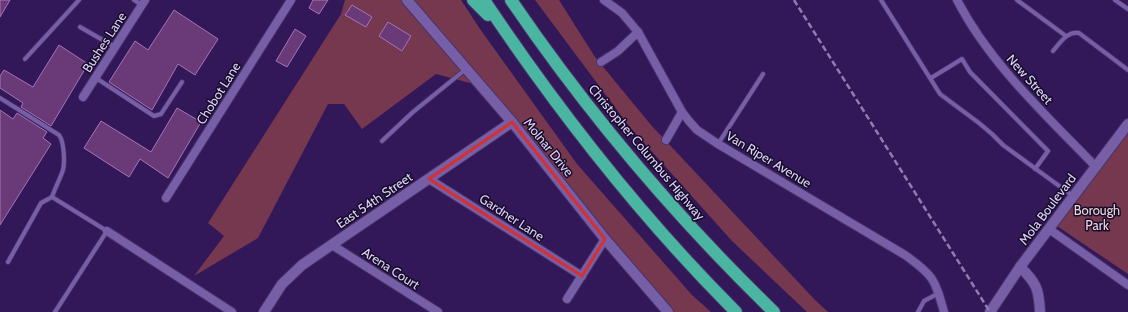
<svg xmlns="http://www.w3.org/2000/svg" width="1128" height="312" font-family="Cabin,sans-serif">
<rect width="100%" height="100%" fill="#331859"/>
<!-- green -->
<g fill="#75384f">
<path d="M345 0H461L480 29 577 164 692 295 711 312H674L481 86 436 74 362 129 344 104H328L258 238 194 276 224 236 208 223 341 14Z"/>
<path d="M535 0H559L595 57 651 125 815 300 828 312H807L732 241 629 126Z"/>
<path d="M1128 124V274L1054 224Z"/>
</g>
<!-- building -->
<g fill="#693a77" stroke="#a674b6">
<path d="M0 0H10L0 17Z"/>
<path d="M313 0H328L319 14 309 8Z"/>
<path d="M352 5 372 17 366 27 345 15Z"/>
<path d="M174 10 218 39 195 75 178 64 152 110 109 82 135 41 148 50Z"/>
<path d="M388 22 411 36 402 51 379 36Z"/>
<path d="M295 29 306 36 287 67 276 61Z"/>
<path d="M59 45 88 64 51 126 21 107 23 103 0 88V76L4 70 33 87Z"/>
<path d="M177 108 201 122 168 178 140 159 129 177 84 148 101 121 151 152Z"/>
<path d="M0 110 13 119 17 113 47 132 43 138 51 144 0 225Z"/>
</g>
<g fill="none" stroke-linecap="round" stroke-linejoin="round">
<defs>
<g id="lane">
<path d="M134 0 142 5"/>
<path d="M881 0 940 94 979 123 992 134 1003 145 1073 196"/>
<path d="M1017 0 1066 36"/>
<path d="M1115 0 1128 9"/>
<path d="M80 27 115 47"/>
<path d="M1053 51C1060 43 1067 31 1079 33L1128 70"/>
<path d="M25 59 79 0"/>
<path d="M96 78 154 116 161 114 182 82"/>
<path d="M931 78 962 59 970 72 1048 151 1035 169"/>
<path d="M0 98 59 135C64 141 65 162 63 170 60 179 55 188 52 197"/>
<path d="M382 141 413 112 466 69"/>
<path d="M718 144 763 74"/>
<path d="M8 262 41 203 52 197 107 231 55 312"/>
<path d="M918 312 924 301 939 293"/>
</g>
<g id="street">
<path d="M604 0 622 13 638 32 682 112 689 121 697 130 718 144 905 255C933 275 935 279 944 312"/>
<path d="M957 0C990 64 1046 115 1096 167"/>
<path d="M601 62 618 51 638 32"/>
<path d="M83 97 145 0"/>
<path d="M666 140 682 112"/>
<path d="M429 179 582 276"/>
<path d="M166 198 291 0"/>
<path d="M1049 229 1128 285"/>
<path d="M107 231 232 312"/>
<path d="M332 245 438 312"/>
<path d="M567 299 605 239"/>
</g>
<g id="secondary">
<path d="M407 0 512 122 605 239 668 312"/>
<path d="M1020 267C1037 283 1039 290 1040 312"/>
<path d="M264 312 282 284 302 265 512 122"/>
<path d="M990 312 1020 267 1128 124"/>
</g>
<g id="highway">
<path d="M473 0 488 15"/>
<path d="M484 0C559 112 640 216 736 312"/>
<path d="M511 0C588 113 676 217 774 312"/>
</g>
</defs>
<!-- lane casing -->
<use href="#lane" stroke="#4a326a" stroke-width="5.5"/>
<!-- street casing -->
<use href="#street" stroke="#4a326a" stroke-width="10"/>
<!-- secondary casing -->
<use href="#secondary" stroke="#4a326a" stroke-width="12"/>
<!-- highway casing -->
<use href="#highway" stroke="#4a326a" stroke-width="14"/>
<!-- lane -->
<use href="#lane" stroke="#765fa6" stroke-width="4"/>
<!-- street -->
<use href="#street" stroke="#765fa6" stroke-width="8"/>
<!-- secondary -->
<use href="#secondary" stroke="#765fa6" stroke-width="10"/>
<!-- highway -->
<use href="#highway" stroke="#4ab5a0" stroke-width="12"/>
<!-- rail -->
<path stroke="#8f7db0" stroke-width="2.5" stroke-dasharray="6 3" stroke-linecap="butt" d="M794 0 990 312"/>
</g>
<!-- marked area -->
<path fill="none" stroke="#d63032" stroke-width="3" stroke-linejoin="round" d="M512 122 605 239 582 276 429 179Z"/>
<g text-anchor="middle" stroke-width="3" stroke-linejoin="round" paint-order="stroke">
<!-- street labels -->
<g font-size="13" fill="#ddd2fa" stroke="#170c28">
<text transform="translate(104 42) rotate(-57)" y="5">Bushes Lane</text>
<text transform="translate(1030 79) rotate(48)" y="5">New Street</text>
<text transform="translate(218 93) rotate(-58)" y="5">Chobot Lane</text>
<text transform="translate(549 147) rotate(51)" y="5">Molnar Drive</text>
<text transform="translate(647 152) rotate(50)" y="5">Christopher Columbus Highway</text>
<text transform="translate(769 159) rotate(31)" y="5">Van Riper Avenue</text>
<text transform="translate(374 200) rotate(-34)" y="5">East 54th Street</text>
<text transform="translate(1047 209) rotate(-53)" y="5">Mola Boulevard</text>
<text transform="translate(512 217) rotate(33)" y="5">Gardner Lane</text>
<text transform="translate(391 268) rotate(33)" y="5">Arena Court</text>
</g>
<!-- park labels -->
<g font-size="13" fill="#efd5dd" stroke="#170c28">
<text x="1097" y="215">Borough<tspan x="1097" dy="15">Park</tspan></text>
</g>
</g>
</svg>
